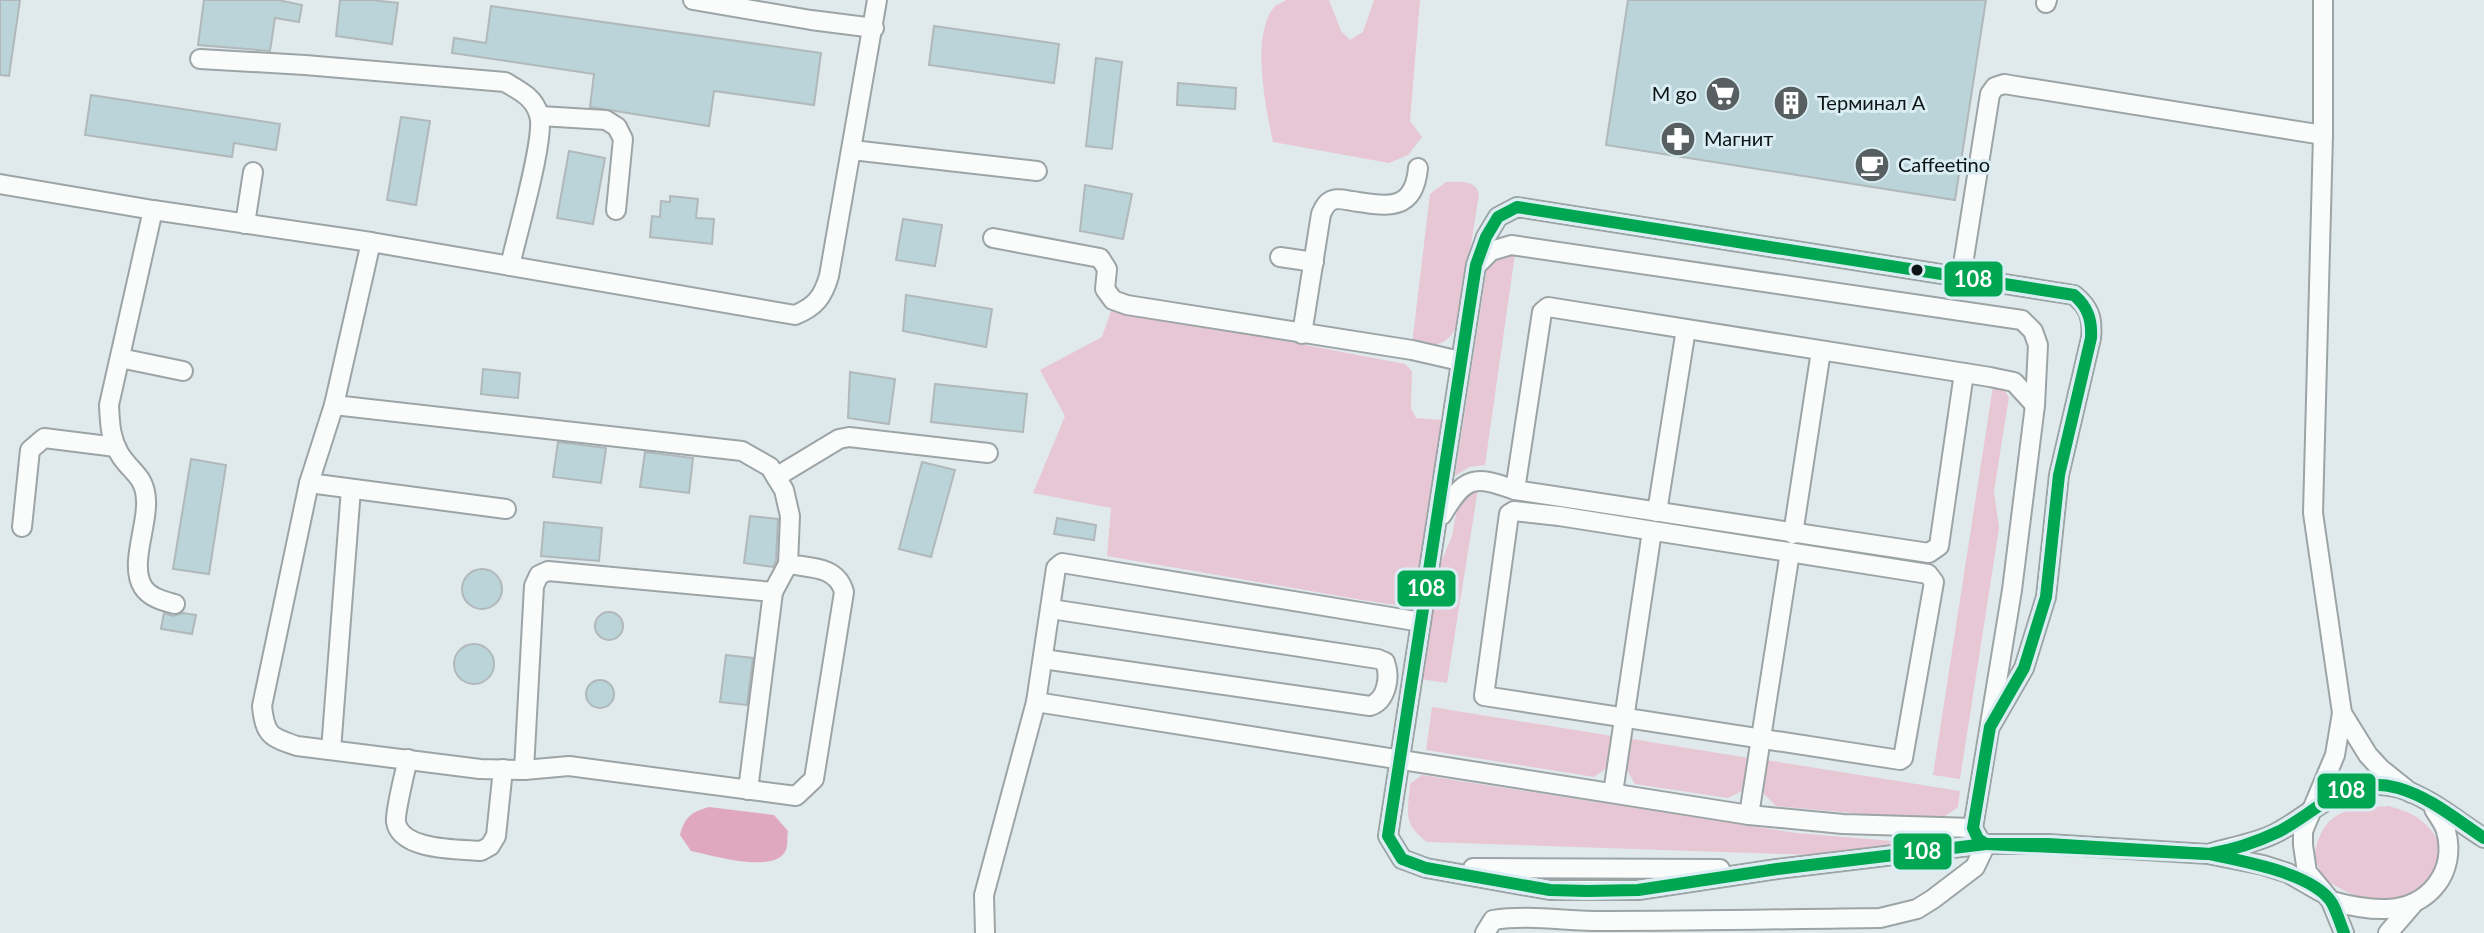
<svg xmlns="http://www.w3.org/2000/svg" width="2484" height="933" font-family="Lato,sans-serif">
<rect width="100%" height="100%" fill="#e0eaec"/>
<!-- green -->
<g fill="#e8c7d5">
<path d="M1286 0H1329L1341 31 1350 40 1363 32 1374 0H1420L1410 121 1422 137 1408 155 1389 163 1273 142C1266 109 1250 34 1275 6 1276 5 1285 1 1286 0Z"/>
<path d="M1446 182C1459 182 1475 179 1479 194L1459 322C1448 346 1436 347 1412 344L1430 194Z"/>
<path d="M1501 252 1515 254 1485 465 1469 467 1455 476 1488 261Z"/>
<path d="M1112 308 1405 364 1412 371 1411 408 1416 418 1442 420 1417 592C1405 612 1388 603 1368 601L1107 556 1111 508 1033 493 1065 416 1040 370 1102 337Z"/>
<path d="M1993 386H2001L2009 397 1994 491 1999 528 1960 779 1933 775Z"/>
<path d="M1478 489 1447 683 1420 679 1437 572 1452 536 1458 503 1467 491Z"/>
<path d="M1432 707 1612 736 1608 767 1594 777 1426 750Z"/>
<path d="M1632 739 1749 758 1744 790 1728 798 1635 784 1627 770Z"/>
<path d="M1766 760 1960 791 1958 807 1941 819H1918L1776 806 1762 792Z"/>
<path d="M1422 775 1796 833 1892 841 1894 848 1812 855 1427 842C1402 823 1408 812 1410 784Z"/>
<path d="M2389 806C2398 809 2410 812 2418 818 2481 865 2400 922 2343 890 2338 887 2331 884 2327 880 2322 875 2318 865 2314 859 2322 810 2345 808 2389 806Z"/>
</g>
<!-- water -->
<path fill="#e0a8be" d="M709 807 774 815 788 831C787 836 788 845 786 850 775 875 712 855 691 851L680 835C685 817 691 812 709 807Z"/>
<!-- building -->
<g fill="#bad4d9" stroke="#b1b8ba" stroke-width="2">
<path d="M0 0H20L9 76 0 75Z"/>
<path d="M204 0H278L302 5 299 22 275 18 270 51 198 45Z"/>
<path d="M340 0H372L398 3 392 44 336 36Z"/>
<path d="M1628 0H1986L1955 200 1606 145Z"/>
<path d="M491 6 821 53 814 105 714 91 709 126 590 107 594 74 452 53 454 38 486 43Z"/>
<path d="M934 26 1059 44 1054 83 929 65Z"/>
<path d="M1096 58 1122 62 1112 149 1086 146Z"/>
<path d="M1178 83 1236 88 1235 109 1177 105Z"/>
<path d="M91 95 280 124 276 150 234 143 232 157 85 135Z"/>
<path d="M401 117 430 121 416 205 387 200Z"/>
<path d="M569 151 605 158 593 224 557 218Z"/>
<path d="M1085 185 1132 194 1123 239 1080 231Z"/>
<path d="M670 196 698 199 696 218 714 219 712 244 650 237 652 216 660 217 661 201 670 202Z"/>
<path d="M903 219 942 225 935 266 896 260Z"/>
<path d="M906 295 992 309 986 347 903 331Z"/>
<path d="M483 369 520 373 518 398 481 394Z"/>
<path d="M850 372 895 379 889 424 848 418Z"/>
<path d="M935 384 1027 394 1023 432 931 422Z"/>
<path d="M558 442 606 448 601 483 553 477Z"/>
<path d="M645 452 693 458 689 493 640 487Z"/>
<path d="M191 459 226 465 209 574 173 569Z"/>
<path d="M922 462 955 470 931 557 899 549Z"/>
<path d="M750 516 778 519 776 561 773 567 744 563Z"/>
<path d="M1057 518 1096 525 1094 540 1054 534Z"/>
<path d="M544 522 602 528 599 561 541 556Z"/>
<circle cx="482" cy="589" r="20"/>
<circle cx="609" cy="626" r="14"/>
<path d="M164 613 173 616 183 613 196 615 192 634 161 629Z"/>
<circle cx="474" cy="664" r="20"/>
<path d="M726 655 753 658 747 705 720 702Z"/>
<circle cx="600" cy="694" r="14"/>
</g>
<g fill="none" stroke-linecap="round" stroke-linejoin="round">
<defs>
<g id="minor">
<path d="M693 0 811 20 874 28"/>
<path d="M2323 0V135L2313 513 2342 713"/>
<path d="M2046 3 2047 0"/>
<path d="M200 59 305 65 505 82C520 91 534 97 539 115 546 137 516 237 510 266"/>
<path d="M540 116 606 120 617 127 623 139 616 210"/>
<path d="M852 150 1037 171"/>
<path d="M0 184 153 210 371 242 795 315C815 307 823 297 829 276L877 0"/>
<path d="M153 210 109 405C110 423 110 437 119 453 130 472 145 475 146 500 148 525 129 565 143 587 150 598 164 601 175 604"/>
<path d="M245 224 253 172"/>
<path d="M993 238 1100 258 1107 269 1105 289 1113 300 1127 305 1412 350 1460 361"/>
<path d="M371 242 334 405 309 483 262 706C265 735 270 737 297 746L480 769 524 770 569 766 796 796 814 779 844 592C837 566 811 568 788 564"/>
<path d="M1280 257 1314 262"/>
<path d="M1478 264 1491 251 1511 245 2022 320 2033 331 2038 345 2035 405 2012 590 1973 828 1979 839"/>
<path d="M1961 277 1990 94 1995 87 2004 84 2323 135"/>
<path d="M1302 334 1321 214C1324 208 1326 202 1333 200 1338 198 1346 200 1352 201 1386 206 1414 213 1418 168"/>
<path d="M120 358 183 371"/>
<path d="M334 405 742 451 770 467 784 490 790 516 788 564 773 592 748 790"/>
<path d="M776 477 839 439 849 437 988 453"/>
<path d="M309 483 506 509"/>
<path d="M1515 490 1542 312 1548 307 1990 377 2014 382 2035 405"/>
<path d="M1514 511 1559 516 1928 574 1934 582 1903 758 1900 760 1484 696 1509 514Z"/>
<path d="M1657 512 1686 329"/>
<path d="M1442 515C1465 476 1474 475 1515 490L1929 553 1939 546 1964 373"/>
<path d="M22 527 30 450 44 438 116 447"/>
<path d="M1793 534 1821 351"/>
<path d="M1421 622 1062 563 1056 568 1036 702 1749 815 1843 824 1973 828"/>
<path d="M1043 659 1370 706C1386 701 1391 678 1385 662L1378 659 1051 609"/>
<path d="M1990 727 2024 668 2046 597 2059 475 2091 338C2093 318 2089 307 2074 295L1517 207 1498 217 1486 237 1476 265 1388 836 1402 859 1426 868 1550 890H1638L1777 869 1986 844H2048L2208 854 2263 865 2288 873 2321 892"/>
<path d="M331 750 351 489"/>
<path d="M408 759C405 771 395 813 396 822 401 851 459 849 481 851L490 846 496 836 503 769"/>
<path d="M524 770 534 586 539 575 548 571 773 592"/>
<path d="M1613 793 1652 531"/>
<path d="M1749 815 1790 552"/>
<path d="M2211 853C2232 847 2256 843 2276 833 2318 811 2345 773 2399 788 2429 797 2457 821 2484 838"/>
<path d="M1473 868 1720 869"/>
<path d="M2331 901C2350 906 2368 910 2387 909 2429 907 2457 872 2446 831 2444 823 2438 816 2434 809"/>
<path d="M985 933 984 895 1036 702"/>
<path d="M1485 933 1493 920C1531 914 1570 922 1609 921 1699 921 1789 919 1880 918L1917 909 1933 899 1975 867 1986 844"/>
<path d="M2344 933 2331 901 2307 872 2303 845V831L2335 755 2342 713 2368 755 2381 769 2411 793"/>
<path d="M2388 933 2413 904"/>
</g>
</defs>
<!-- minor casing -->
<use href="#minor" stroke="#9ca4a6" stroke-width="22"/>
<!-- minor -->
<use href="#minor" stroke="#fafcfc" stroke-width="18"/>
<defs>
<g id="bus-1">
<path d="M1517 207 2074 295C2088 307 2092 320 2091 338L2059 475 2046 597 2024 668 1990 727 1973 828 1978 839 1986 844 1777 869 1638 890 1587 891 1550 890 1426 868 1402 859 1388 836 1476 265 1486 237 1498 217Z"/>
<path d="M1986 844H2048L2209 854"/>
<path d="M1986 844 2209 854"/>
<path d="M2209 854C2241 861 2314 873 2332 903 2337 912 2340 923 2344 933"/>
<path d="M2209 854C2233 850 2257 842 2280 831 2321 809 2346 774 2398 788 2430 797 2457 820 2484 838"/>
</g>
</defs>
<!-- bus-1 casing -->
<use href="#bus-1" stroke="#daedf2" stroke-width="18"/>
<!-- bus-1 -->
<use href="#bus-1" stroke="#00a651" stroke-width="12"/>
</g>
<!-- icons -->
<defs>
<symbol id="supermarket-disc" viewBox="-11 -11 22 22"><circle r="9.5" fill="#575f61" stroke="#daedf2"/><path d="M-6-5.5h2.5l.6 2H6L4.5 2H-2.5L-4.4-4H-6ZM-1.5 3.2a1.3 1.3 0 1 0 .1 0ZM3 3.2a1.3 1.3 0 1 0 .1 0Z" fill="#fff"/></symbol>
<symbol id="building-disc" viewBox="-11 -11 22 22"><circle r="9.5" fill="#575f61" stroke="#daedf2"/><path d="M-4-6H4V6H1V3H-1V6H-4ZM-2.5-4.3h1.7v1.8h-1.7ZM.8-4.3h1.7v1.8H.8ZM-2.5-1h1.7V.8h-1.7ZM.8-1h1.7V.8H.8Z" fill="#fff"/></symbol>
<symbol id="pharmacy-disc" viewBox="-11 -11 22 22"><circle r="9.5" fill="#575f61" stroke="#daedf2"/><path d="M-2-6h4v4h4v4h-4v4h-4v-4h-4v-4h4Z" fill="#fff"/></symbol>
<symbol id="cafe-disc" viewBox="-11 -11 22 22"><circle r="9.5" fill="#575f61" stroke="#daedf2"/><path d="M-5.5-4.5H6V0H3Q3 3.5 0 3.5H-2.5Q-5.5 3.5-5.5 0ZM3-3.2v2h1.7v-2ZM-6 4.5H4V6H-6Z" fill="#fff"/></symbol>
</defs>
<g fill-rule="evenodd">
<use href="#supermarket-disc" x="1703" y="74" width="40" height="40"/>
<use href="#building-disc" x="1771" y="83" width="40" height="40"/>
<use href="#pharmacy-disc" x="1658" y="119" width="40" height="40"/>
<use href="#cafe-disc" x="1852" y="145" width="40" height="40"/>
</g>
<!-- markers -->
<circle fill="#0d1416" stroke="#daedf2" stroke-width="3" cx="1917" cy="270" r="7"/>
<g text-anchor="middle" stroke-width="6" stroke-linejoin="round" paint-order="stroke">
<!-- poi labels -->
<g font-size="20" fill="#0d1416" stroke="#daedf2" text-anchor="start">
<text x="1697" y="101" text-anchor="end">М go</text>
<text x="1817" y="110">Терминал А</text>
<text x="1704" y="146">Магнит</text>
<text x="1898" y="172">Caffeetino</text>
</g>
</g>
<g stroke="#daedf2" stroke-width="3">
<rect x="1943" y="260" width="61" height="38" rx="8" fill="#00a651"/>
<rect x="1396" y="569" width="61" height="39" rx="8" fill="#00a651"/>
<rect x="2316" y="772" width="61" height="38" rx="8" fill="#00a651"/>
<rect x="1892" y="832" width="61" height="39" rx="8" fill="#00a651"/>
</g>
<g font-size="22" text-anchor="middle" font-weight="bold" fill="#fff">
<text x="1973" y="287">108</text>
<text x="1426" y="596">108</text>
<text x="2346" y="798">108</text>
<text x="1922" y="859">108</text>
</g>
</svg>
